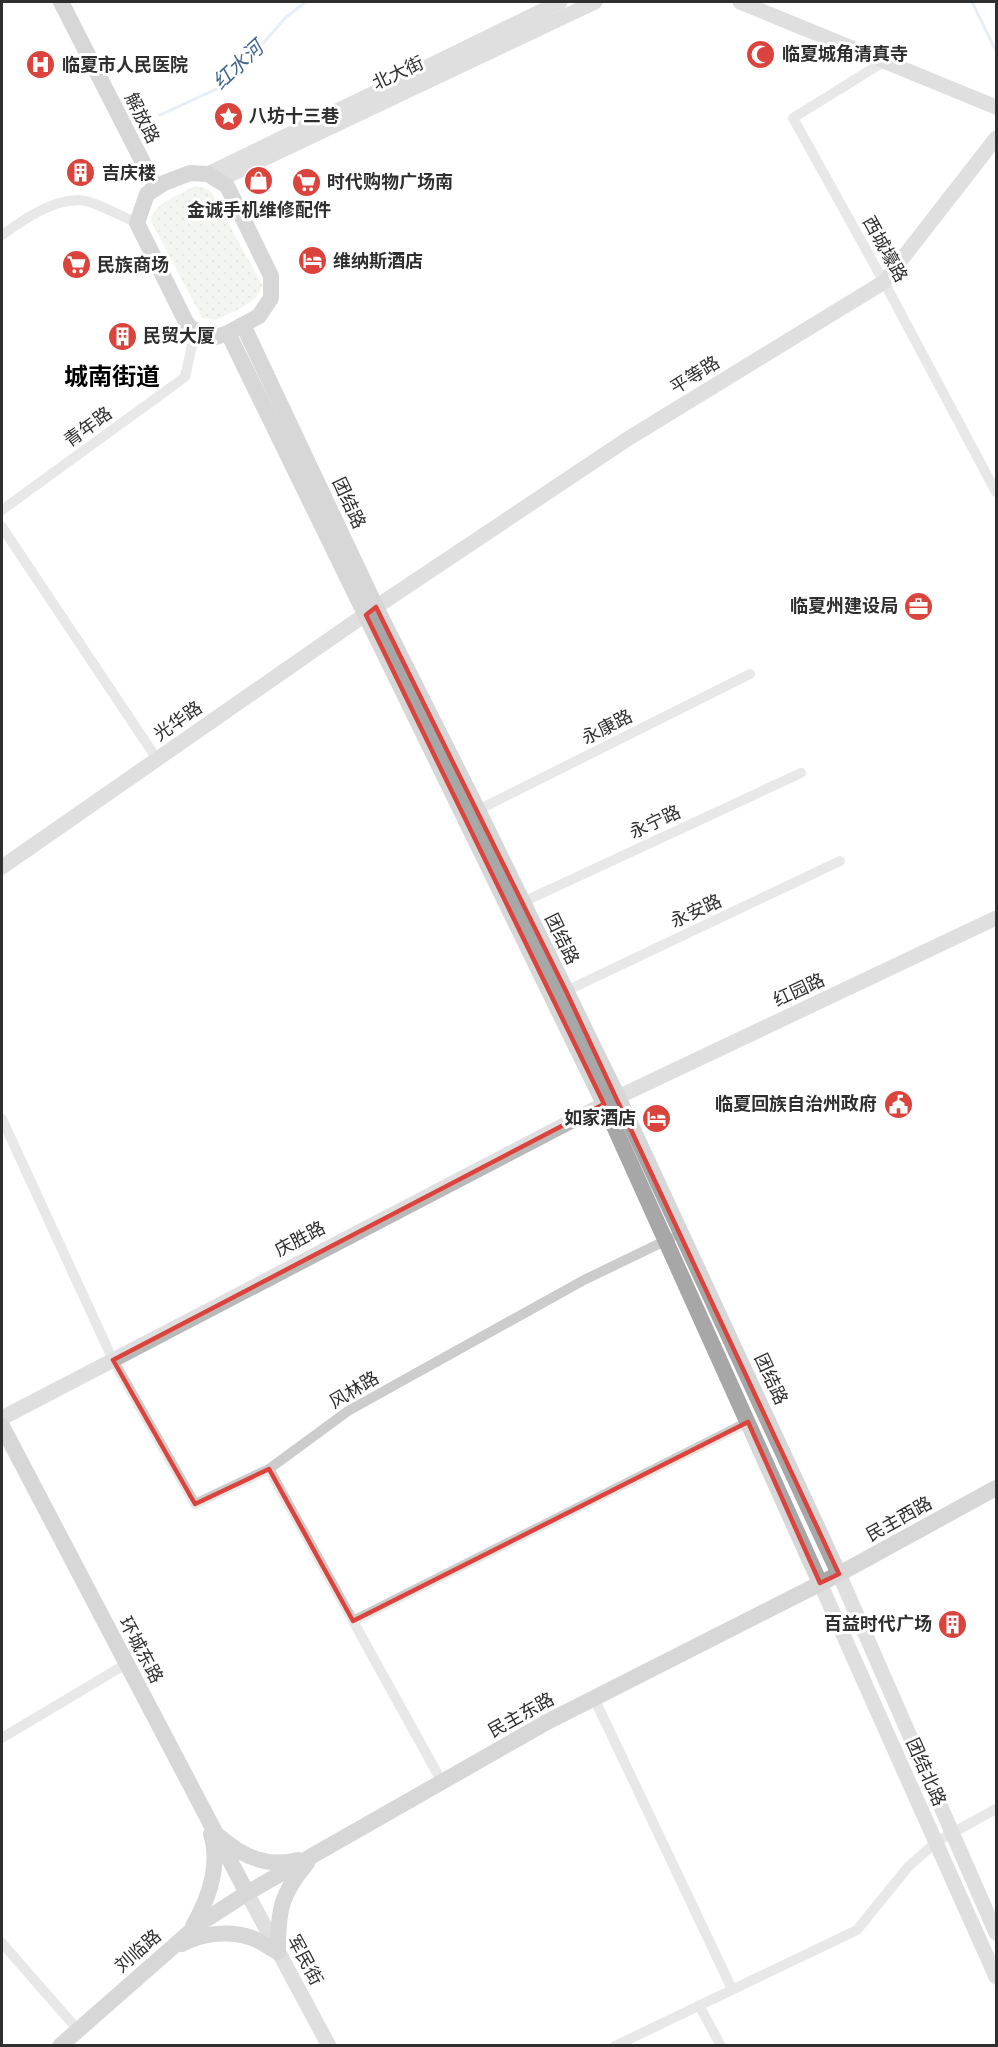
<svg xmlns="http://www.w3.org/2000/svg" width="998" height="2047" font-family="Karla,'Noto Sans SC',sans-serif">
<defs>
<pattern id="park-dots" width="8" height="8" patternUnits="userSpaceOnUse" patternTransform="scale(1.5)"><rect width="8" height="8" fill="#e4ebde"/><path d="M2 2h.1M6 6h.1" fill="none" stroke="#c4cabf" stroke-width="1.8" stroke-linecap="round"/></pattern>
</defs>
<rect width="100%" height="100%" fill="#fff"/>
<!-- park -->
<path fill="url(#park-dots)" d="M195 186 204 187 212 193 262 285C261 302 229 314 215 320L202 318 151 221C152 204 181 194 195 186Z"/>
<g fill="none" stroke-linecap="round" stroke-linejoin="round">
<!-- stream -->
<g stroke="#cbdaea" stroke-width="3">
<path d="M972 2 996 51"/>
<path d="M160 115 221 87 239 71 286 17 306 2"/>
</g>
<!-- street -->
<g stroke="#ccc" stroke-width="10">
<path d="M885 61 793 118 884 282 996 492"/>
<path d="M2 235C23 220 51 200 79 200 92 200 123 217 137 223"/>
<path d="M2 510 185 377 195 332"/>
<path d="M2 527 157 759"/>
<path d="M478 810 750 674"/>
<path d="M523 902 801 773"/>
<path d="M566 991 840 861"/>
<path d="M2 1119 113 1360 195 1504 269 1469 348 1411 584 1280 671 1238"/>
<path d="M269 1469 442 1782"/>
<path d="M353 1621 748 1422"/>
<path d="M594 1698 732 1989"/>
<path d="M2 1738 126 1664"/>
<path d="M2 1943 78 2030"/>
<path d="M699 2005 721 2046"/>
<path d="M615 2046 857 1930 908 1867 936 1842 996 1809"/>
</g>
<!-- secondary -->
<g stroke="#b9b9b9" stroke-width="15">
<path d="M740 2 996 107"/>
<path d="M208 174 560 2"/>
<path d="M219 180 595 2"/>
<path d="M2 867 376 607 629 438 884 282 996 138"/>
<path d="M2 1418 618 1097 996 918"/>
<path d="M839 1574 996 1933"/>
<path d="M820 1583 996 1977"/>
<path d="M247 1893 329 2046"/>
</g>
<!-- primary -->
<g stroke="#a7a7a7" stroke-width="16">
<path d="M61 2 156 188"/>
<path d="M190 173 208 174 227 186 271 276V298L259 316 228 333 216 337 195 332 186 322 137 223 147 194 164 183Z"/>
<path d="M243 325 376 607 478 810 618 1097 839 1574"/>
<path d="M228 333 604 1104 820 1583"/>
<path d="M2 1426 247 1893"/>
<path d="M220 1837C243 1857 268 1868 298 1860"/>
<path d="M193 1926C209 1898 221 1865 211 1834"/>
<path d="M182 1944C202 1933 230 1930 252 1938 261 1941 270 1948 278 1952 278 1911 280 1895 307 1863"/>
<path d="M60 2046 199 1924 247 1893 547 1722 839 1574 996 1488"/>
</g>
</g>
<!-- marked area -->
<path d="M0 0H998V2047H0ZM376 607 566 991 839 1574 820 1583 748 1422 353 1621 269 1469 195 1504 113 1360 604 1104 366 615Z" fill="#fff" fill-opacity=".55" fill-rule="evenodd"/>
<path fill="none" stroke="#db443c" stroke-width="4.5" stroke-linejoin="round" d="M376 607 566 991 839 1574 820 1583 748 1422 353 1621 269 1469 195 1504 113 1360 604 1104 366 615Z"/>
<!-- icons -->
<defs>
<symbol id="mosque-disc" viewBox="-11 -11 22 22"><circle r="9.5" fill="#db443c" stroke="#fff"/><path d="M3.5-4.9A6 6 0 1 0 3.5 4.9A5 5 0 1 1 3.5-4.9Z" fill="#fff"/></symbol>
<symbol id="hospital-disc" viewBox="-11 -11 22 22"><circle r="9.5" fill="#db443c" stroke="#fff"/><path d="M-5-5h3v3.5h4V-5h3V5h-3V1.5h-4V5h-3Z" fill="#fff"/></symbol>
<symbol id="sight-disc" viewBox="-11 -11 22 22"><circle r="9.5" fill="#db443c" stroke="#fff"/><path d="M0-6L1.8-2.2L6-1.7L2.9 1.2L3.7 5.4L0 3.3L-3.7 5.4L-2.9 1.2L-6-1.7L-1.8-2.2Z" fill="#fff"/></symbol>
<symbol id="building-disc" viewBox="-11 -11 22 22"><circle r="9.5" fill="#db443c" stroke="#fff"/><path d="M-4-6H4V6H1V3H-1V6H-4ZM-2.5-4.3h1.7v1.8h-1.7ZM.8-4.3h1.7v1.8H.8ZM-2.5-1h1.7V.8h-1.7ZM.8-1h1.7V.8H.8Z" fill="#fff"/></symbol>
<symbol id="shop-disc" viewBox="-11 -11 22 22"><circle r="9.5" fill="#db443c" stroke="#fff"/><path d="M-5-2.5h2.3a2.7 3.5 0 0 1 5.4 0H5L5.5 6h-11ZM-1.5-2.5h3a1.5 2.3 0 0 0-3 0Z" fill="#fff"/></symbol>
<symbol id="supermarket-disc" viewBox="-11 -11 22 22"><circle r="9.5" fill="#db443c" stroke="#fff"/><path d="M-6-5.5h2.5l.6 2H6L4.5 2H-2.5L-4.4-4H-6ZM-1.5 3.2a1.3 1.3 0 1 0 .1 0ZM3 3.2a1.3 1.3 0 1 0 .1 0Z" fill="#fff"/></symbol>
<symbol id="hotel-disc" viewBox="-11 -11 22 22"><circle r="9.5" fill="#db443c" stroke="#fff"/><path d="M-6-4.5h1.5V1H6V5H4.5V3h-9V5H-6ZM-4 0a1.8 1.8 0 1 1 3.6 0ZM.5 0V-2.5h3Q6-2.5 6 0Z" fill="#fff"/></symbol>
<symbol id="office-disc" viewBox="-11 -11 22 22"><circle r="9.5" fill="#db443c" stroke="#fff"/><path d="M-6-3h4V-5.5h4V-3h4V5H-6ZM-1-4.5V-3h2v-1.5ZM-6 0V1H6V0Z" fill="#fff"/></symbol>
<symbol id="civic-disc" viewBox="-11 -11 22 22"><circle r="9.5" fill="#db443c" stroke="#fff"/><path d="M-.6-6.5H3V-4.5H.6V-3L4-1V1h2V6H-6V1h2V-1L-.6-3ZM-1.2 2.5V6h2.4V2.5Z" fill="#fff"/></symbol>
</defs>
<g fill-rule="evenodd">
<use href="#mosque-disc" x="744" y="38" width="33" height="33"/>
<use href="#hospital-disc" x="24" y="48" width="33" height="33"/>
<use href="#sight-disc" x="212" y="100" width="33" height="33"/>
<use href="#building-disc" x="64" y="156" width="33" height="33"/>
<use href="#shop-disc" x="242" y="164" width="33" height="33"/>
<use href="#supermarket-disc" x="290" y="166" width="33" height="33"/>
<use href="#hotel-disc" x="296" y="244" width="33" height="33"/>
<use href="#supermarket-disc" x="60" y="248" width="33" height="33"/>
<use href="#building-disc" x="106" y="320" width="33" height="33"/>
<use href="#office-disc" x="902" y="590" width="33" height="33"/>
<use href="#civic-disc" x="882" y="1088" width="33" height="33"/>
<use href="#hotel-disc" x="640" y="1102" width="33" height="33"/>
<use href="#building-disc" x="936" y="1608" width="33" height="33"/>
</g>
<g text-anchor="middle" stroke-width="6" stroke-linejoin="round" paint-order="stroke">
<!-- poi labels -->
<g font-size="18" font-weight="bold" fill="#2f2f2f" stroke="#fff" text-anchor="start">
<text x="782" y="60">临夏城角清真寺</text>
<text x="62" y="71">临夏市人民医院</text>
<text x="249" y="122">八坊十三巷</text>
<text x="102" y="179">吉庆楼</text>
<text x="327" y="188">时代购物广场南</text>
<text x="259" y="216" text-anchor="middle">金诚手机维修配件</text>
<text x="333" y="267">维纳斯酒店</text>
<text x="97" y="271">民族商场</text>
<text x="143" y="342">民贸大厦</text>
<text x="898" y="612" text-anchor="end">临夏州建设局</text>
<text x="877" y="1110" text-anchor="end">临夏回族自治州政府</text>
<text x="636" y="1124" text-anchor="end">如家酒店</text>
<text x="932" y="1630" text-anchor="end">百益时代广场</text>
</g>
<!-- street labels -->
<g font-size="18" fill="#2f2f2f" stroke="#fff">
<text transform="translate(398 73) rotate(-25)" y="6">北大街</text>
<text transform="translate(142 118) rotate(63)" y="6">解放路</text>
<text transform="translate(885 249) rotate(61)" y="6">西城壕路</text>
<text transform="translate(695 375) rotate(-32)" y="6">平等路</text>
<text transform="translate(88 427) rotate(-36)" y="6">青年路</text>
<text transform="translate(349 503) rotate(65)" y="6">团结路</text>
<text transform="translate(178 721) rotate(-35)" y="6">光华路</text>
<text transform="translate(607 727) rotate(-27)" y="6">永康路</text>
<text transform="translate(655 822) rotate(-25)" y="6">永宁路</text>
<text transform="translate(696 911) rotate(-25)" y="6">永安路</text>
<text transform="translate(562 939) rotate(64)" y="6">团结路</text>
<text transform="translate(799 990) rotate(-25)" y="6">红园路</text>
<text transform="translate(300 1239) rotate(-28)" y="6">庆胜路</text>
<text transform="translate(771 1379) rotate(65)" y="6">团结路</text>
<text transform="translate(354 1390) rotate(-31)" y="6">风林路</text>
<text transform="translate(899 1519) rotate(-29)" y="6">民主西路</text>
<text transform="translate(141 1650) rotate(62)" y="6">环城东路</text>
<text transform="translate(521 1715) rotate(-29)" y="6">民主东路</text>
<text transform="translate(926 1772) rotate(66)" y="6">团结北路</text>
<text transform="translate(138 1951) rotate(-41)" y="6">刘临路</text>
<text transform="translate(305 1960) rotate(62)" y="6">军民街</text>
</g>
<!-- water labels -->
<g font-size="20" font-style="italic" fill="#41668d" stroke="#fff">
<text transform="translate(238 65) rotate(-43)" y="7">红水河</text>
</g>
<!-- district labels -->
<g font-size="24" font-weight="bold" fill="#000" stroke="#fff">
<text x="112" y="385">城南街道</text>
</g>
</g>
<!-- border -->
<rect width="998" height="2047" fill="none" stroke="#2f2f2f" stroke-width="6"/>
</svg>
